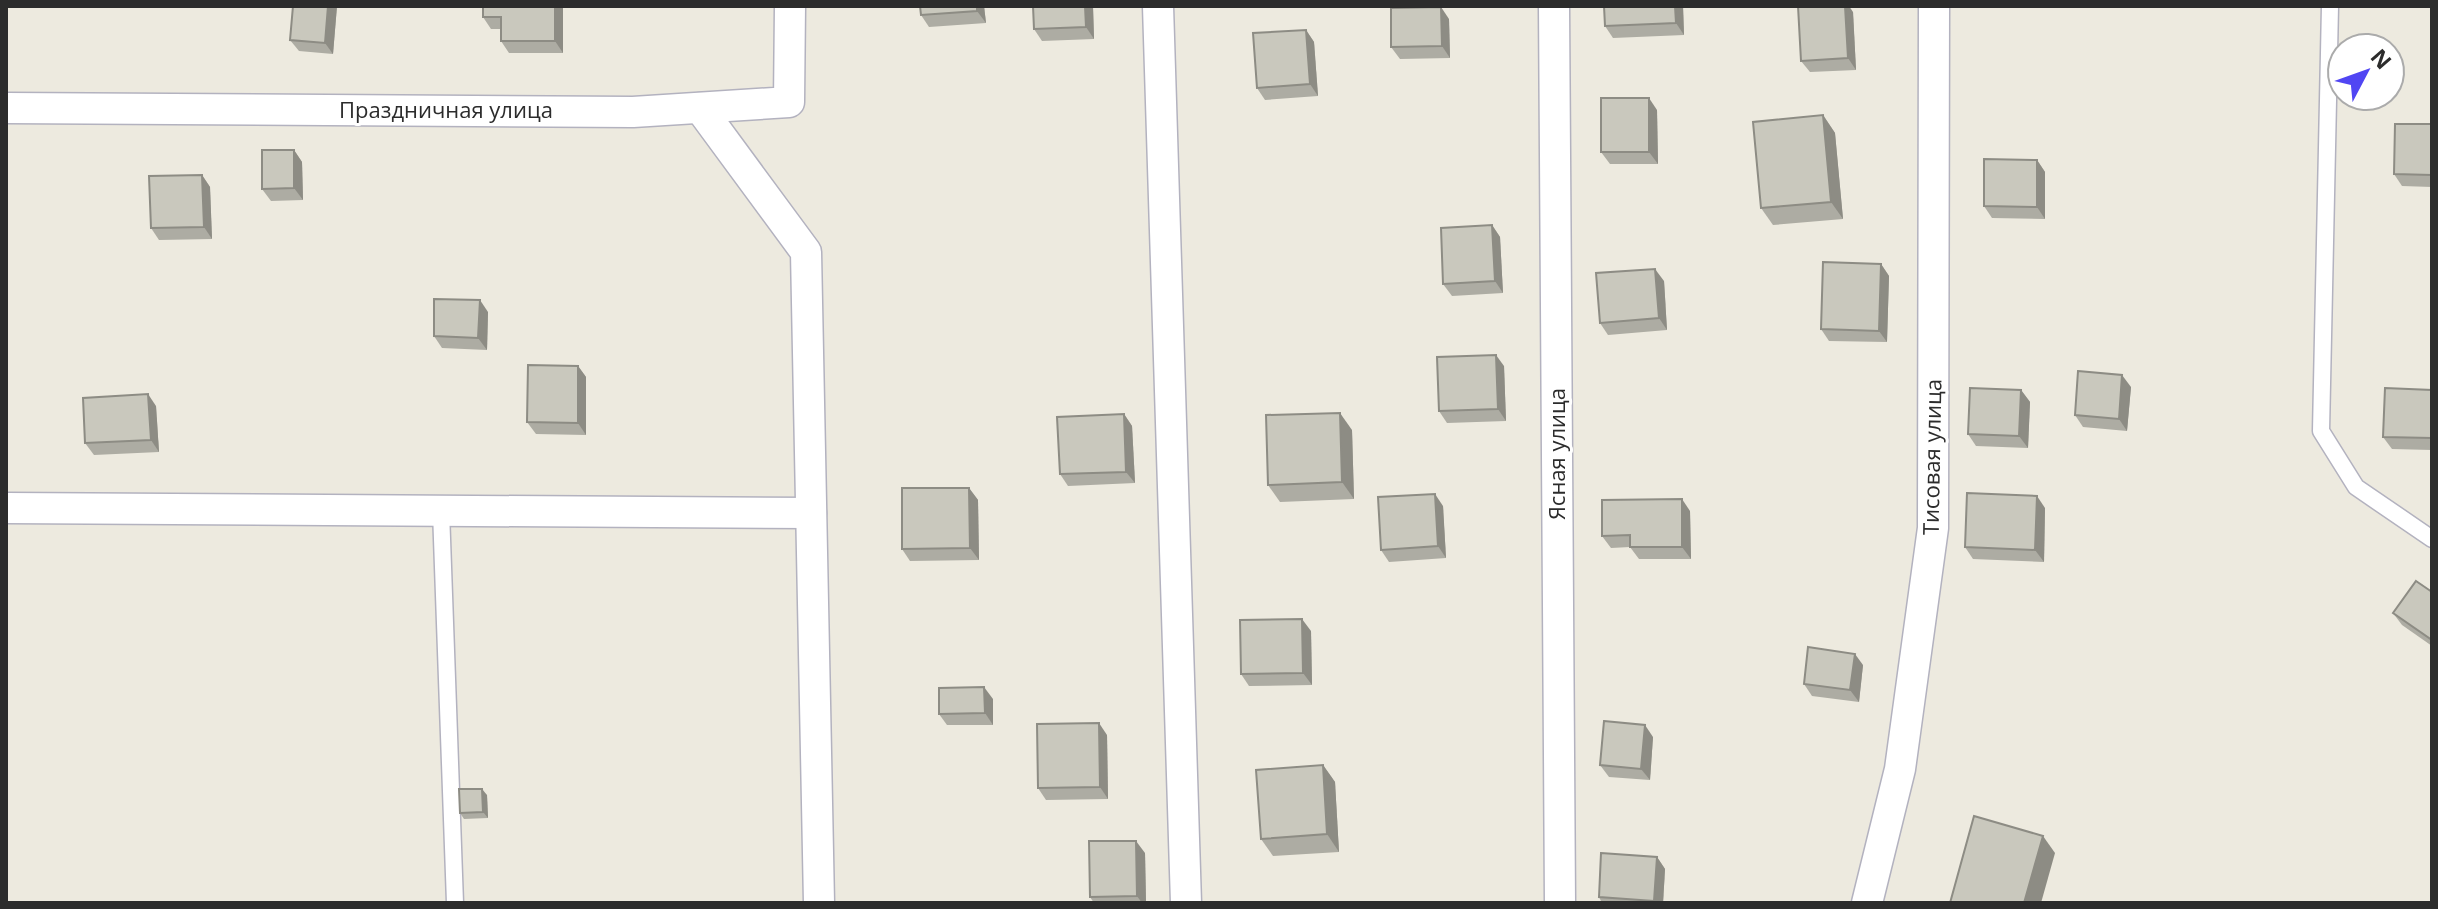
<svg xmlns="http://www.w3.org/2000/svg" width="2438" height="909" font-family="'Open Sans',sans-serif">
<rect width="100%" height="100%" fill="#edeadf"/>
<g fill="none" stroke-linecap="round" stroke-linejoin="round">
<defs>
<g id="lane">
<path d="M2330 6 2321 431 2356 487 2432 539"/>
<path d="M441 511 455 903"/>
</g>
<g id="street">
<path d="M1158 6 1186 903"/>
<path d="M1554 6 1560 903"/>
<path d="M6 108 633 112 789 102 790 6"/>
<path d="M700 108 806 252 819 903"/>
<path d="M6 508 811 513"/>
<path d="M1867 903 1900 769 1933 528 1934 6"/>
</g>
</defs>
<!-- lane casing -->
<use href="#lane" stroke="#b3b2bf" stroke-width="19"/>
<!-- street casing -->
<use href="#street" stroke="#b3b2bf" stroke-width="33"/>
<!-- lane -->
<use href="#lane" stroke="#fff" stroke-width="16"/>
<!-- street -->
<use href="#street" stroke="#fff" stroke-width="30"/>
</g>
<!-- wall -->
<g fill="#adaca3">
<path d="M337 6 333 54 299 51 290 40Z"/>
<rect x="388" y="6" width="52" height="1"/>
<path d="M563 6V53H509L501 41V29H491L483 17Z"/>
<path d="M920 6H984L986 23 929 27 921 15Z"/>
<path d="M1033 6H1093L1094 39 1042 41 1034 29Z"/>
<path d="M1604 6H1683L1684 35 1613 38 1605 26Z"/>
<path d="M1853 12 1856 70 1810 72 1801 61Z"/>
<path d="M1449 19 1450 58 1400 59 1391 47Z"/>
<path d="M1306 30 1314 42 1318 96 1265 100 1257 88Z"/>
<path d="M1657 110 1658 164H1610L1601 152Z"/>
<path d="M1823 115 1835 133 1843 219 1773 225 1761 208Z"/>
<path d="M2432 124V187L2402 186 2394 174Z"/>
<path d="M294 150 302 162 303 200 271 201 262 189Z"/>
<path d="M2037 160 2045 172V219L1992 218 1984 206Z"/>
<path d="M202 175 210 187 212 239 159 240 151 228Z"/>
<path d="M1492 225 1500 237 1503 293 1452 296 1443 284Z"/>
<path d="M1881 264 1889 276 1887 342 1829 341 1821 329Z"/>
<path d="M1664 281 1667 330 1608 335 1600 323Z"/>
<path d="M488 312 487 350 442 348 434 336Z"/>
<path d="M578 366 586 377V435L536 434 527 422Z"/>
<path d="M1504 366 1506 421 1447 423 1439 411Z"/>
<path d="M2131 387 2127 431 2083 427 2075 415Z"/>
<path d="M2021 390 2030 402 2028 448 1976 446 1968 434Z"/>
<path d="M2432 390V450L2392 449 2383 437Z"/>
<path d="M156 406 159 452 94 455 85 443Z"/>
<path d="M1124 414 1132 426 1135 483 1068 486 1060 474Z"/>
<path d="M1352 430 1354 499 1280 502 1268 485Z"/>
<path d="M969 488 978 500 979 560 910 561 902 549Z"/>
<path d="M1443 506 1446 558 1389 562 1381 550Z"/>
<path d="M2045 508 2044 562 1973 559 1965 547Z"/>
<path d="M1690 511 1691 559H1639L1630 547 1611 548 1602 536Z"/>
<path d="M2432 592V646L2402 625 2393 613Z"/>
<path d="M1311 631 1312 685 1249 686 1241 674Z"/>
<path d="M1863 665 1859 702 1812 696 1804 684Z"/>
<path d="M993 699V725H947L939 714Z"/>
<path d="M1107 735 1108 799 1046 800 1038 788Z"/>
<path d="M1653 737 1650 780 1609 777 1600 765Z"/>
<path d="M1323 765 1335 782 1339 852 1273 856 1261 839Z"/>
<path d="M487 795 488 818 464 819 460 813Z"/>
<path d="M1145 853 1146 903H1094L1090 897Z"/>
<path d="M1657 857 1665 869 1663 903H1602L1599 897Z"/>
</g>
<!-- shaded-wall -->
<g fill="#8d8c84">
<path d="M328 6H337L333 54 325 43Z"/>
<path d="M555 6H563V53L555 41Z"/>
<path d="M977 6H984L986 23 977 11Z"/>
<path d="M1085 6H1093L1094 39 1086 27Z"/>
<path d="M1675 6H1683L1684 35 1676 23Z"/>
<path d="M1845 6H1849L1853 12 1856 70 1848 58Z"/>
<path d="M1441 7 1449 19 1450 58 1442 46Z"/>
<path d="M1306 30 1314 42 1318 96 1310 84Z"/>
<path d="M1649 98 1657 110 1658 164 1649 152Z"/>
<path d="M1823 115 1835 133 1843 219 1831 202Z"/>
<path d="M294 150 302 162 303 200 294 188Z"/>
<path d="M2037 160 2045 172V219L2037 207Z"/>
<path d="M202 175 210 187 212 239 204 227Z"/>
<path d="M1492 225 1500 237 1503 293 1495 281Z"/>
<path d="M1881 264 1889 276 1887 342 1879 331Z"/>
<path d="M1655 269 1664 281 1667 330 1659 318Z"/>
<path d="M480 300 488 312 487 350 478 338Z"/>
<path d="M1496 355 1504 366 1506 421 1498 409Z"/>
<path d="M578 366 586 377V435L578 423Z"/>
<path d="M2122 375 2131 387 2127 431 2119 419Z"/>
<path d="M2021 390 2030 402 2028 448 2019 436Z"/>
<path d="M148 394 156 406 159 452 151 440Z"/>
<path d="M1340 413 1352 430 1354 499 1342 482Z"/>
<path d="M1124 414 1132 426 1135 483 1126 472Z"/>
<path d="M969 488 978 500 979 560 970 548Z"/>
<path d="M1435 494 1443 506 1446 558 1438 546Z"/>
<path d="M2037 496 2045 508 2044 562 2035 550Z"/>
<path d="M1682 499 1690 511 1691 559 1682 547Z"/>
<path d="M1302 619 1311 631 1312 685 1303 673Z"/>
<path d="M1855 654 1863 665 1859 702 1850 690Z"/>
<path d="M984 687 993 699V725L985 713Z"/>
<path d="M1099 723 1107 735 1108 799 1100 787Z"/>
<path d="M1645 725 1653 737 1650 780 1641 769Z"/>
<path d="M1323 765 1335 782 1339 852 1327 834Z"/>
<path d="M482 789 487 795 488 818 483 812Z"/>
<path d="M2043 836 2055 853 2041 903H2024Z"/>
<path d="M1136 841 1145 853 1146 903H1142L1137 896Z"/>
<path d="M1657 857 1665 869 1663 903H1655L1654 901Z"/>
</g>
<!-- building -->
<g fill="#c9c8bd" stroke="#8d8c84" stroke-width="2">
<path d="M293 6H328L325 43 290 40Z"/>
<path d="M483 6H555V41H501V17H483Z"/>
<path d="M920 6H977V11L921 15Z"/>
<path d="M1033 6H1085L1086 27 1034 29Z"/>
<path d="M1604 6H1675L1676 23 1605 26Z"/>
<path d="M1798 6H1845L1848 58 1801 61Z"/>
<path d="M1441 7 1442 46 1391 47V8Z"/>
<path d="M1306 30 1310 84 1257 88 1253 33Z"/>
<rect x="1601" y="98" width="48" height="54"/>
<path d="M1823 115 1831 202 1761 208 1753 122Z"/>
<path d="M2395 124H2432V175L2394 174Z"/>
<path d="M262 150H294V188L262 189Z"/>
<path d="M1984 159 2037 160V207L1984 206Z"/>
<path d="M202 175 204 227 151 228 149 176Z"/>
<path d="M1492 225 1495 281 1443 284 1441 228Z"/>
<path d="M1823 262 1881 264 1879 331 1821 329Z"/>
<path d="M1655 269 1659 318 1600 323 1596 273Z"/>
<path d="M434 299 480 300 478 338 434 336Z"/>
<path d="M1496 355 1498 409 1439 411 1437 357Z"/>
<path d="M528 365 578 366V423L527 422Z"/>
<path d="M2078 371 2122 375 2119 419 2075 415Z"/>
<path d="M1970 388 2021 390 2019 436 1968 434Z"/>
<path d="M2385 388 2432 390V438L2383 437Z"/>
<path d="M148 394 151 440 85 443 83 398Z"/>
<path d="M1340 413 1342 482 1268 485 1266 415Z"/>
<path d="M1124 414 1126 472 1060 474 1057 417Z"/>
<path d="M902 488H969L970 548 902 549Z"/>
<path d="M1967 493 2037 496 2035 550 1965 547Z"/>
<path d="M1435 494 1438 546 1381 550 1378 497Z"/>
<path d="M1682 499V547H1630V535L1602 536V500Z"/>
<path d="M2416 581 2432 592V640L2393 613Z"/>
<path d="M1302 619 1303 673 1241 674 1240 620Z"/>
<path d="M1808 647 1855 654 1850 690 1804 684Z"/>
<path d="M984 687 985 713 939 714V688Z"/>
<path d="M1604 721 1645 725 1641 769 1600 765Z"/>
<path d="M1099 723 1100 787 1038 788 1037 724Z"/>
<path d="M1323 765 1327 834 1261 839 1256 770Z"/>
<path d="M459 789H482L483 812 460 813Z"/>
<path d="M1974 816 2043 836 2024 903H1950Z"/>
<path d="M1089 841H1136L1137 896 1090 897Z"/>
<path d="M1601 853 1657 857 1654 901 1599 897Z"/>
</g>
<g text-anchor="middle" stroke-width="6" stroke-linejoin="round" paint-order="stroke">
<!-- street labels -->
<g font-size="22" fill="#2c2c2c" stroke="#fff">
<text x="446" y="118">Праздничная улица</text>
<text transform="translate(1557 454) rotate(-90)" y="8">Ясная улица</text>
<text transform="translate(1932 457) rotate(-89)" y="8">Тисовая улица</text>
</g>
</g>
<!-- border -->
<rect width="2438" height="909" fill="none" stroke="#2c2c2c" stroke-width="16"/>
<!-- north arrow -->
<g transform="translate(2366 72) rotate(49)"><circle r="38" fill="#ffffff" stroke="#ababab" stroke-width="2"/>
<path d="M0-6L14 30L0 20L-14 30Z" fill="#5146f3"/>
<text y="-12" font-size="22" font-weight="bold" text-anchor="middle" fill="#2c2c2c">N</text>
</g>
</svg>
